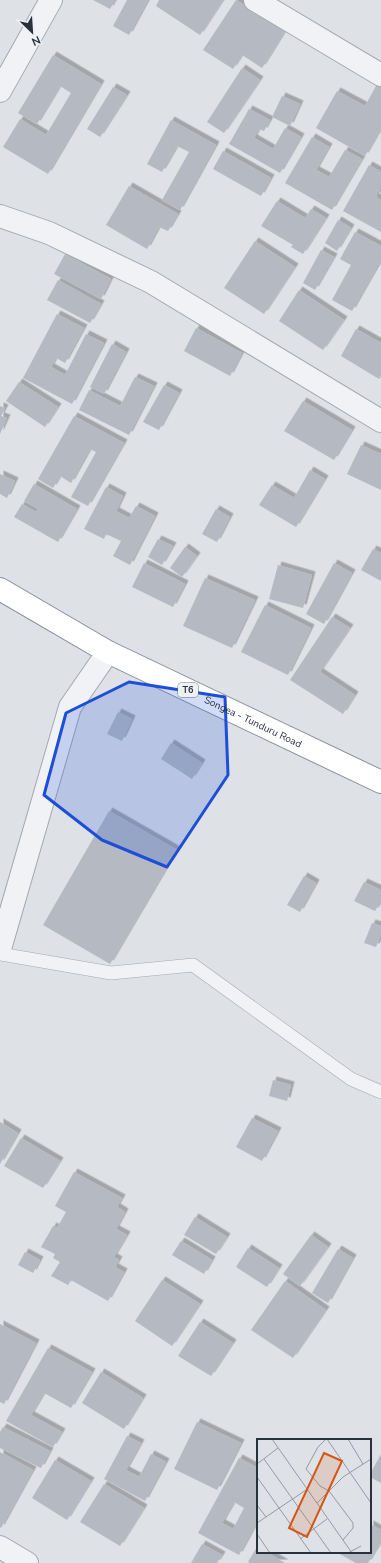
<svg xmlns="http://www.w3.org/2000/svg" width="381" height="1563" font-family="'Nunito Sans',sans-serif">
<defs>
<filter id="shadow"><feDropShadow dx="3.5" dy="-3.5" stdDeviation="0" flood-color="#0004"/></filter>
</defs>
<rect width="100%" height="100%" fill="#dee1e6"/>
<!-- building -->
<g fill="#b5bac2" fill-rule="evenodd" filter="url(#shadow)">
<path d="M93 0H115L110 9Z"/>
<path d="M127 0H148L129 35 113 26Z"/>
<path d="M159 0H223L200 35 156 6Z"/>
<path d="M236 0 285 31 262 68 242 55 233 69 203 50Z"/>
<path d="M53 55 101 84 48 174 3 147 20 119 46 135 71 93 60 86 37 124 18 113Z"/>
<path d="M242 68 260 80 224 133 207 122Z"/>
<path d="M377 84 381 86V128L365 156 316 128 337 91 365 106Z"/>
<path d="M113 87 127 95 100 137 87 129Z"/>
<path d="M282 96 300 104 290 126 272 117Z"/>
<path d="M249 109 270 120 264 131 259 129 254 138 273 149 285 128 301 137 280 173 229 144Z"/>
<path d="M171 120 216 145 180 210 162 200 189 152 177 146 162 172 147 164Z"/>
<path d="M312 137 329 147 316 170 329 177 345 150 362 159 332 210 285 183Z"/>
<path d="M223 151 271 178 261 196 213 169Z"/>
<path d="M369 165 381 172V187L376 197 381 200V232L343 211Z"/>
<path d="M129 186 178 214 168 231 159 227 147 249 106 225Z"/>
<path d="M277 201 305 218 311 209 326 218 303 254 291 247 293 245 261 226Z"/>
<path d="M338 220 351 228 337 251 325 243Z"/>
<path d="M355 232 381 246V260L352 311 332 300 351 265 340 259Z"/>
<path d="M255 241 295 267 264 314 224 288Z"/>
<path d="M321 250 334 257 315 290 303 283Z"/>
<path d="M65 254 111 279 101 299 54 274Z"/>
<path d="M58 280 101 304 90 323 47 300Z"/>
<path d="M299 290 344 320 323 350 279 321Z"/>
<path d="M57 314 84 328 65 363 56 358 51 367 65 375 86 334 104 343 72 404 23 378Z"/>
<path d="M196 328 242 353 230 376 184 351Z"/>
<path d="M356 329 381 343V376L379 379 341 356Z"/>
<path d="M112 344 126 352 104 394 90 387Z"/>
<path d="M135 377 154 386 129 435 79 410 89 390 120 406Z"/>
<path d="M19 382 58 407 45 427 6 401Z"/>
<path d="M164 385 179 393 159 430 143 422Z"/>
<path d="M303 401 352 430 334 460 284 431Z"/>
<path d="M0 406 5 408 1 416 7 418 0 434Z"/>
<path d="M74 416 124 443 88 506 71 497 96 452 90 449 71 483 60 476 53 488 38 479Z"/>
<path d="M361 445 381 454V490L347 474Z"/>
<path d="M310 470 325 479 296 527 259 505 272 485 294 498Z"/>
<path d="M0 474 15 481 7 498 0 494Z"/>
<path d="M34 484 77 509 58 542 14 517 22 504 36 512 38 509 24 501Z"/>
<path d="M106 487 123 496 116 511 129 518 136 506 155 516 130 565 113 556 121 541 106 534 104 539 84 529Z"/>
<path d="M216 509 230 517 217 542 202 534Z"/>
<path d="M158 539 173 546 162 565 148 557Z"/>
<path d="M185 547 197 556 182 577 170 568Z"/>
<path d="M373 549 381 553V581L361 570Z"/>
<path d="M144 563 185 584 173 607 132 587Z"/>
<path d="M334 563 352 573 324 624 306 614Z"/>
<path d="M278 565 312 575 303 608 269 599Z"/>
<path d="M205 578 255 600 232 648 183 626Z"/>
<path d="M265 605 311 628 288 675 241 652Z"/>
<path d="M332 617 350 628 320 672 355 695 343 714 290 680Z"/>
<path d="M118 712 132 719 122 741 107 734Z"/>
<path d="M171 743 202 763 192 779 161 759Z"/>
<path d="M109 811 177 850 110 964 43 925Z"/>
<path d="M304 876 316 883 300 912 287 905Z"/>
<path d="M364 882 381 890V901L375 911 354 901Z"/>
<path d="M372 923 381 926V934L376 947 364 943Z"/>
<path d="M273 1080 291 1085 287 1101 269 1096Z"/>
<path d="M252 1118 278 1131 262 1161 236 1147Z"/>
<path d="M0 1122 18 1133 0 1164Z"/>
<path d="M21 1138 60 1161 43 1188 4 1166Z"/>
<path d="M74 1172 122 1198 117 1207 125 1212 116 1229 127 1235 114 1257 119 1260 115 1267 124 1272 108 1301 71 1280 68 1285 51 1276 60 1262 53 1258 55 1254 41 1247 53 1226 57 1228 66 1212 55 1206Z"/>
<path d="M195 1217 227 1237 216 1254 184 1235Z"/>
<path d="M311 1235 328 1247 300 1286 283 1274Z"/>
<path d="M181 1241 212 1260 204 1274 172 1255Z"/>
<path d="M248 1248 279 1268 267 1287 236 1267Z"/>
<path d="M338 1249 353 1258 328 1303 312 1293Z"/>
<path d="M25 1252 40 1260 33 1273 18 1265Z"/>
<path d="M162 1280 200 1304 172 1346 135 1321Z"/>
<path d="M285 1281 326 1310 293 1358 251 1330Z"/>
<path d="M200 1322 233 1343 211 1376 178 1356Z"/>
<path d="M0 1324 36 1343 4 1404 0 1402Z"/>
<path d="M48 1348 92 1372 71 1408 44 1393 31 1415 62 1432 53 1447 6 1421Z"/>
<path d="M101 1372 143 1398 124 1429 82 1403Z"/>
<path d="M197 1422 241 1443 217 1490 174 1469Z"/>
<path d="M3 1427 50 1451 41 1468 0 1448V1432Z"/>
<path d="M127 1436 141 1443 126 1470 139 1477 151 1454 166 1462 145 1501 104 1479Z"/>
<path d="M0 1452 33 1470 1 1528 0 1527Z"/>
<path d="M381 1454V1483L370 1477V1474Z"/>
<path d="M239 1458 258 1468V1520L239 1555 198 1533ZM234 1502 244 1508 233 1529 222 1523Z"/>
<path d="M55 1460 91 1481 67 1520 32 1498Z"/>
<path d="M104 1484 144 1508 120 1546 80 1522Z"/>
<path d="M370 1524 381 1530V1541L368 1563H356L336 1552H370Z"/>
<path d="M202 1544 222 1555 217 1563H191Z"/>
<path d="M258 1545V1552H266L285 1563H250L248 1562Z"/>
</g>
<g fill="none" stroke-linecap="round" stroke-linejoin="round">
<defs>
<path id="service" d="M0 954 111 973 193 965 351 1079 381 1092"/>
<g id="minor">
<path d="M255 0 381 75"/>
<path d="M0 91 51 0"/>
<path d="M0 216 49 233 151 282 381 421"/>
<path d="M0 949 70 707 108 652"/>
<path d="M0 1547 27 1563"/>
</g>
<g id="trunk">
<path id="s1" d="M0 589 108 652 381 782"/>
</g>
</defs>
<!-- service casing -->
<use href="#service" stroke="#a4a8af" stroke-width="14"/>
<!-- minor casing -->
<use href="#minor" stroke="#a4a8af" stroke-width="24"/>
<!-- trunk casing -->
<use href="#trunk" stroke="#868f9b" stroke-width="24"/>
<!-- service -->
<use href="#service" stroke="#f0f2f5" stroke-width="13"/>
<!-- minor -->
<use href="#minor" stroke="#f0f2f5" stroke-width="22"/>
<!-- trunk -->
<use href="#trunk" stroke="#fff" stroke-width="22"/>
</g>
<!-- marked area -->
<path fill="#1d4ed8" fill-opacity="0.2" stroke="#1d4ed8" stroke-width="3" stroke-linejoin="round" d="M129 682 225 697 228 775 167 867 102 840 44 795 66 713Z"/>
<g text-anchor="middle" stroke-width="3" stroke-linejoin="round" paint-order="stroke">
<!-- shield labels -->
<rect fill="#edf0f4" stroke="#636a72" stroke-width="1" x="178" y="683" width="20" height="14" rx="3"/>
<g font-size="9" font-weight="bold" fill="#28303b">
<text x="188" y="693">T6</text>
</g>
<!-- street labels -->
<g font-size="10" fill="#28303b" stroke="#edf0f4">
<text dy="4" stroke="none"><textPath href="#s1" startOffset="286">Songea - Tunduru Road</textPath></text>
</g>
</g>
<!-- overview -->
<g transform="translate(257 1439)">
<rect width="114" height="114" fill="#dee1e6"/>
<path fill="none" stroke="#959aa2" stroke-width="1" d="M15 0 95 114M69 0 61 8 49 30 63 47 72 52 96 84V89L86 101M70 0 114 64M91 0 106 25M7 20 74 114M0 25 21 9M0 38 54 114M60 64 86 38 114 20M0 66 9 78M0 84 49 51M0 95 13 114M43 100 70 80M91 114 104 107"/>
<path fill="#d55511" fill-opacity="0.15" stroke="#d55511" stroke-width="2" d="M67 14 85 22 50 98 32 89Z"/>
<rect width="114" height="114" fill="none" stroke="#28303b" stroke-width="2"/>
</g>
<!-- north arrow -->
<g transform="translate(32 32) rotate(155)" stroke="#edf0f4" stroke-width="3" paint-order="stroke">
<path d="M0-3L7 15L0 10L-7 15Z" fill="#28303b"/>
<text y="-6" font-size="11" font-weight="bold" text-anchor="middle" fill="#28303b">N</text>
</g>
</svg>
